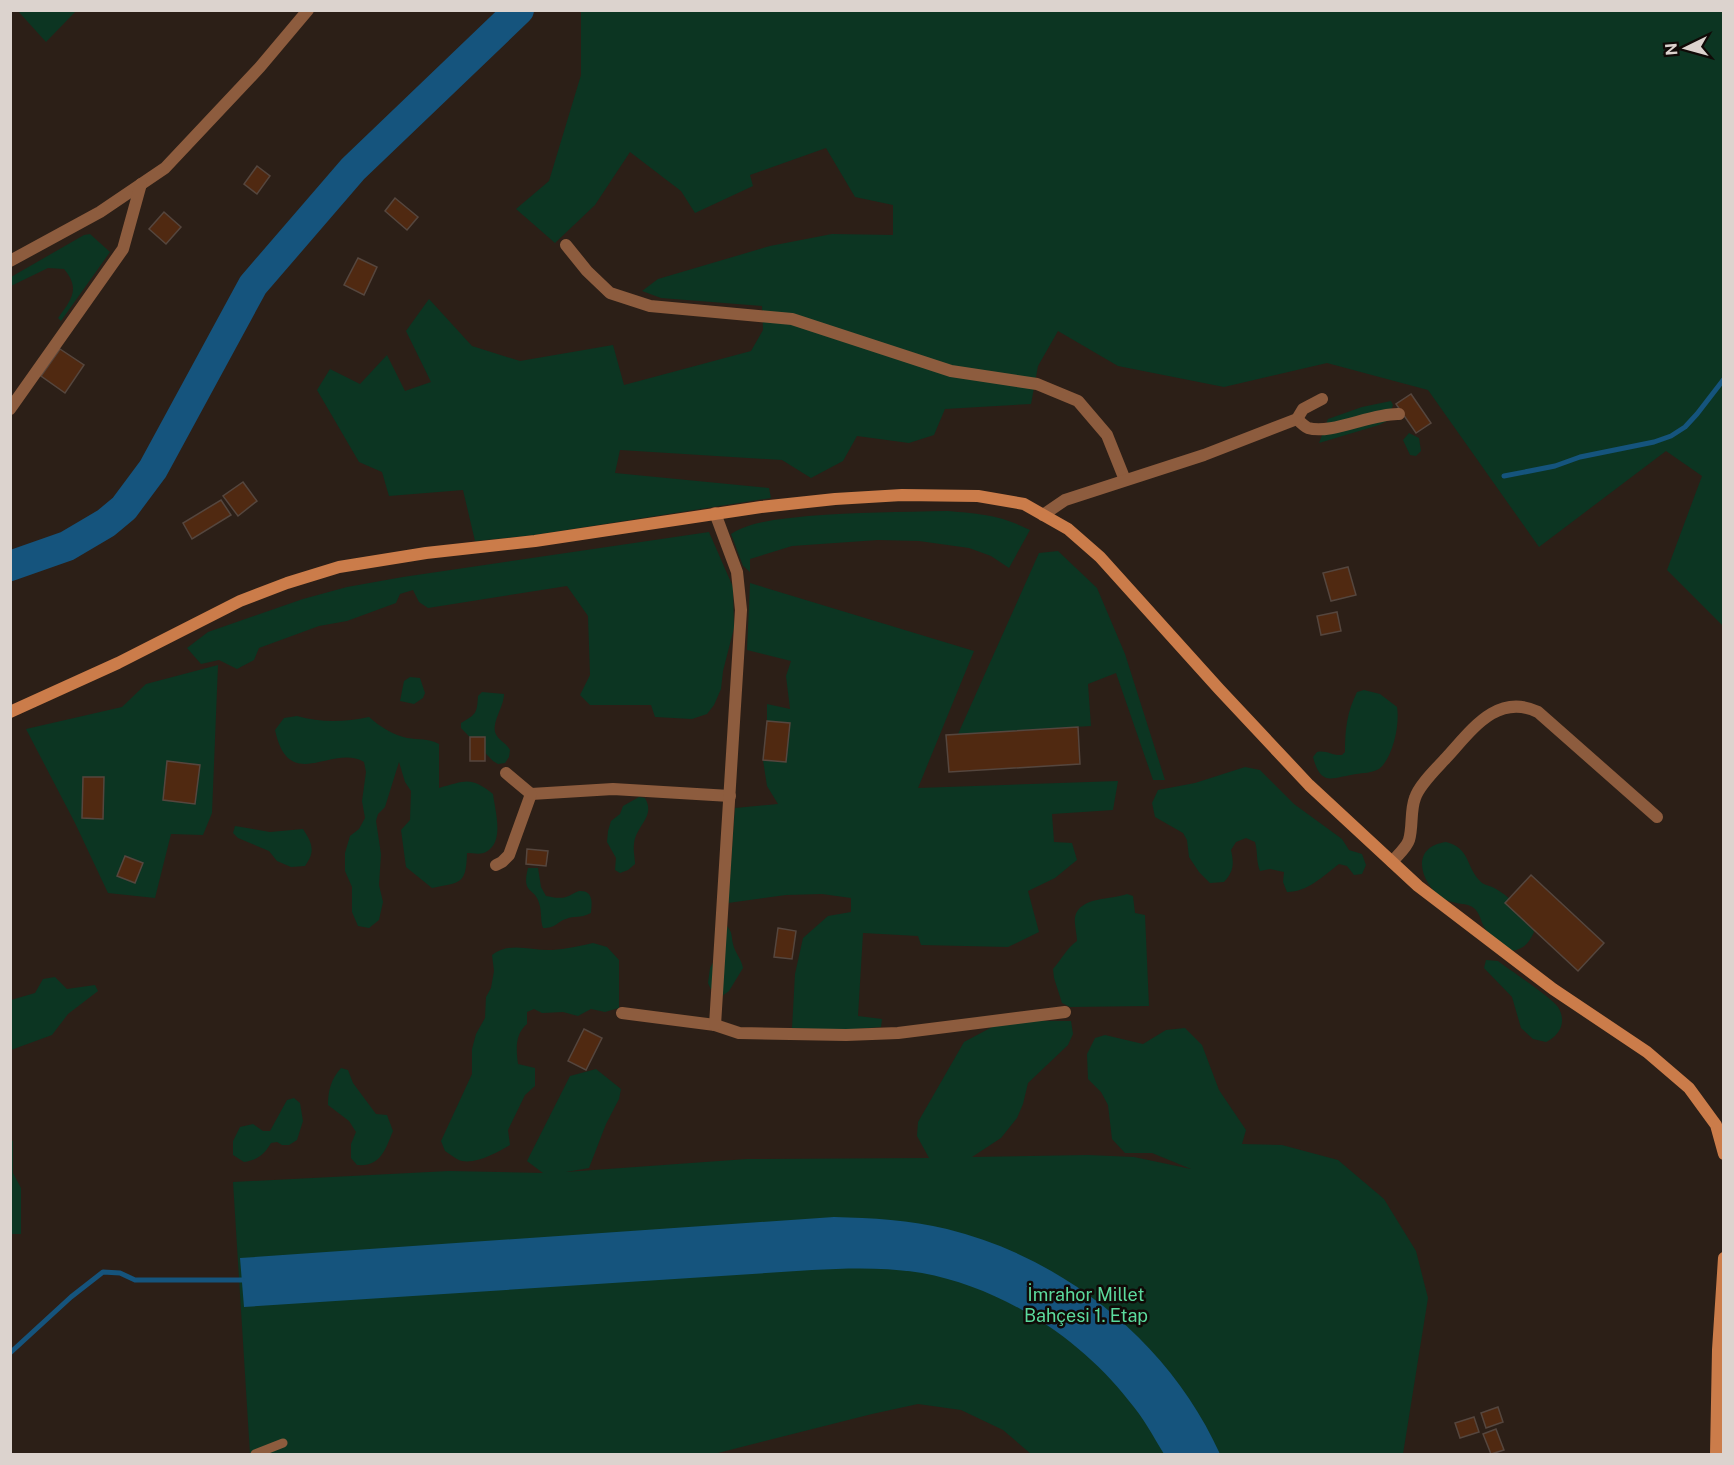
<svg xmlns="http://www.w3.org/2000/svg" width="1734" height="1465" font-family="'Public Sans',sans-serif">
<rect width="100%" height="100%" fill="#2c1f17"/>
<!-- green -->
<g fill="#0c3522">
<path d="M18 11H76L46 42Z"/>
<path d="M581 11H1723V626L1667 570 1702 476 1666 451 1539 547 1428 390 1327 363 1224 387 1118 366 1058 331 1038 366 1031 404 945 409 934 435 909 443 857 436 843 461 811 478 782 460 620 450 615 473 769 488 771 498 534 535 475 541 463 490 389 496 382 472 359 462 317 390 330 369 360 384 387 355 405 391 431 382 406 331 429 299 472 346 520 361 613 345 624 385 751 351 763 330 762 306 661 298 642 291 658 279 770 246 832 234 893 235V205L855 197 826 148 750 175 753 186 695 213 681 191 630 152 595 205 555 243 516 209 549 181 581 75Z"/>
<path d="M90 234 110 252 61 321 58 318C71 300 81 289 64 269L48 268 11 286V277L84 235Z"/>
<path d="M1391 401 1393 405 1387 421 1379 425 1319 443 1328 419 1362 407Z"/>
<path d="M1409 433 1419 438 1421 451 1416 456 1410 455 1403 440Z"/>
<path d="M948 511C981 514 1000 515 1030 530L1009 568 991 556 969 548 919 541 878 540 792 546 750 559V572L743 566 731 534C753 520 783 519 808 516 855 512 901 512 948 511Z"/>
<path d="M709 532 733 587 734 628 723 671 721 689 714 705 707 714 692 719 655 717 651 705H590L580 695 590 675 588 616 567 586 428 608 419 602 413 590 400 594 396 603 347 621 319 626 259 648 254 660 237 669 219 660 201 664 187 648 208 632 303 599 347 587 403 577Z"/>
<path d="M1058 551 1097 588 1125 654 1165 780H1153L1116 673 1088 684 1091 726 958 734 1039 553Z"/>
<path d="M750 583 974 651 918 788 1118 781 1113 810 1052 814 1054 842 1072 843 1077 860 1055 878 1028 891 1039 932 1008 947 921 945 918 936 863 933 858 1016 882 1019 881 1027 844 1030 792 1028 795 974 803 938 828 916 851 912V898L822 894 786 895 728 903 735 808 778 804 767 786 763 760 786 762 790 723 767 721V704L790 709 786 676 791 661 747 650Z"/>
<path d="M218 665 212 813 203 835 171 834 155 898 108 893 75 823 26 729 122 707 146 684Z"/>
<path d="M410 677 420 678 425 693 423 698 414 704 400 701 404 681Z"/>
<path d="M1364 690 1380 694 1397 707C1400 724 1393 758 1379 769 1372 773 1363 773 1356 774 1331 778 1321 787 1313 757L1317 752C1327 750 1332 756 1342 755L1345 752C1345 729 1347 712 1357 692Z"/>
<path d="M482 692 504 694C504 708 489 725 497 736 500 741 506 743 510 750L509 757 505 763 498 764 493 761 461 728V723C476 714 477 714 478 696Z"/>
<path d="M297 716C321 723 345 722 369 717 379 726 393 735 407 738 419 740 427 738 439 744V788C466 781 470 776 493 794 495 811 505 842 486 852 481 855 473 853 467 853 466 885 461 882 432 888L406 867 401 830 410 820 411 791 405 782 399 762 385 807 378 814 376 821 381 854 379 885 383 902 379 920 369 928 358 926 352 912V887L345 871V853L350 836 359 829 365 818 362 801 366 772 364 762C332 743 289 795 275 730L284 718Z"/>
<path d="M1245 767 1260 770 1294 804 1342 839 1349 850 1362 854 1366 865 1362 874 1354 875 1347 866 1339 864C1323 876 1308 892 1287 892L1283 882 1284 872 1270 869 1260 871C1256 862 1258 852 1255 842L1246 838 1236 842 1231 850C1234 864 1234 871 1224 882L1210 883 1199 872 1189 857 1187 840 1183 833 1155 817 1152 803 1158 790 1195 783Z"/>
<path d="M639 797 645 798C656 817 636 825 634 844 633 850 635 858 635 864L628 870 620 873 615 870 616 858 607 842 608 831 611 821 620 814 623 806Z"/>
<path d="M235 826 270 832 303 829C312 843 316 851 305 866L291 867 277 861 269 851 238 838 233 833Z"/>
<path d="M1446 842C1470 848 1466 866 1479 880 1484 886 1490 885 1496 889 1511 897 1527 916 1534 932 1529 943 1524 949 1512 951 1503 945 1492 939 1486 930 1481 924 1481 915 1475 909 1468 902 1454 905 1444 899 1420 884 1409 847 1446 842Z"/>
<path d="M528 868H538L541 887 546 896C552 897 559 899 566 897 570 896 575 892 579 891 594 890 592 904 591 913 579 919 575 915 566 919 556 922 557 928 543 928 540 919 542 911 539 903 535 887 521 895 528 868Z"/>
<path d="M1127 894 1133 896 1135 913 1145 915 1149 1006 1070 1007 1062 1003 1054 978 1053 969C1062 959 1066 949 1077 941 1077 934 1074 923 1075 917 1080 896 1112 900 1127 894Z"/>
<path d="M727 926C733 933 731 936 733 944 735 953 741 958 743 968L729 991 721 997 713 994 708 983 710 968 715 959Z"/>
<path d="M593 943 607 947 619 960V1008L605 1012 591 1009 578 1016 563 1012 542 1013 534 1009 527 1012V1024C515 1034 516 1049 518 1064L535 1068V1086L525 1095 508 1130 510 1145C498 1152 477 1164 462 1161 457 1160 450 1154 445 1151L441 1141 472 1074V1049L476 1034 485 1018 486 997 491 988 494 971 492 955C510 941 531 951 552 950 566 949 580 946 593 943Z"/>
<path d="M1486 960 1498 961C1510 970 1552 998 1558 1007 1567 1022 1560 1035 1546 1042L1533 1039 1521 1028 1512 997 1484 968Z"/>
<path d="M55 977 67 989 95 985 98 991 68 1014 52 1035 11 1050V1000L35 993 43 979Z"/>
<path d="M1017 1021H1071L1073 1034 1068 1045 1028 1083 1023 1104 1017 1118 1001 1138 972 1157 1088 1155 1134 1157 1191 1169 1152 1153H1125L1112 1139 1108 1105 1101 1092 1088 1079 1087 1054 1095 1038 1105 1035 1143 1044 1166 1030 1185 1028 1202 1045 1219 1090 1246 1130 1242 1144 1282 1145 1338 1160 1384 1199 1416 1251 1428 1298 1403 1454H1031L1003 1430 961 1410 918 1404 872 1414 714 1454H250L233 1182 449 1171 543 1173 527 1161 570 1076 596 1069 621 1089 619 1099 606 1124 589 1168 566 1172 747 1159 929 1158 917 1136 918 1122 964 1042 994 1026Z"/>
<path d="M341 1068 348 1070 353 1083 376 1114 387 1115 393 1131C385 1150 381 1167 357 1165L351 1158V1144L356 1132 349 1121 328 1105C328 1091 331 1079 341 1068Z"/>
<path d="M294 1098 300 1103 303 1121 297 1140 289 1145H282L277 1142 271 1143C264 1155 257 1160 244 1162L233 1155V1141L240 1127 253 1124 263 1131H270L287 1100Z"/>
<path d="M11 1140 13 1141V1173L21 1188V1234H11Z"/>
</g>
<!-- water -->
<path fill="#15547d" d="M834 1217C872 1218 910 1220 947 1229 1065 1258 1170 1343 1220 1454H1164C1153 1436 1143 1417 1129 1401 1079 1337 1002 1288 922 1273 886 1267 849 1268 812 1270L244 1307 240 1258Z"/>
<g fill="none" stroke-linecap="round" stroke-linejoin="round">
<!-- stream -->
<g stroke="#15547d" stroke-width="5">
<path d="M1504 476 1555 466 1580 457 1654 442 1671 436 1685 427 1697 414 1724 379"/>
<path d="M10 1353 71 1297 103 1272 120 1273 135 1280H242"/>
</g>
<!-- river -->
<path stroke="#15547d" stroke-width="30" d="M10 566 67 546 106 523 124 508 153 469 253 285 353 169 519 10"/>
</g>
<!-- building -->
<g fill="#502911" stroke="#55463e" stroke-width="1.5">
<path d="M257 166 270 176 257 194 244 184Z"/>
<path d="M395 198 418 217 407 230 385 211Z"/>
<path d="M164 212 181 227 166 244 149 229Z"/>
<path d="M358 258 377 267 364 295 344 285Z"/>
<path d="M60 349 84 365 65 393 41 376Z"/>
<path d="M1411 394 1431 423 1416 433 1396 404Z"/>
<path d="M243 482 257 501 238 516 223 496Z"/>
<path d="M221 500 231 515 192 539 183 523Z"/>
<path d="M1348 567 1356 595 1331 601 1323 573Z"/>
<path d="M1337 612 1341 631 1321 635 1317 616Z"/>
<path d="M767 721 790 723 786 762 763 760Z"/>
<path d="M1078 727 1080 764 949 772 946 735Z"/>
<rect x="470" y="737" width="15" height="24"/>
<path d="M167 761 200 765 195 804 163 800Z"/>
<path d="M83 777H104L103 819 82 818Z"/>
<path d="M527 849 548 851 546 866 526 864Z"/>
<path d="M125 856 143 863 135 883 117 876Z"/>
<path d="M1531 875 1604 943 1578 971 1505 903Z"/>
<path d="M778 928 796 931 792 959 774 957Z"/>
<path d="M584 1029 602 1038 586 1070 568 1061Z"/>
<path d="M1498 1407 1503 1422 1486 1428 1481 1413Z"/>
<path d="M1474 1417 1479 1432 1460 1438 1455 1423Z"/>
<path d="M1496 1429 1504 1450 1491 1454 1483 1434Z"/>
</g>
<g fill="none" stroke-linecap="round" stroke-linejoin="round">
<!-- lane -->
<path stroke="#8d5c3e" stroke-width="9" d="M255 1454 283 1443"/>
<!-- street -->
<g stroke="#8d5c3e" stroke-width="12">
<path d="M566 245 587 271 610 293 650 306 792 319 951 371 1037 384 1078 401 1107 435 1125 480"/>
<path d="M10 261 100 212 165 168 260 67 308 10"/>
<path d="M10 409 123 249 141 184"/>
<path d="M1297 419C1300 422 1304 426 1308 428 1331 435 1372 413 1399 414"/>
<path d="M1043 515 1065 500 1204 455 1284 424 1297 419 1303 409 1322 399"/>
<path d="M531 794 613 789 730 796"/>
<path d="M1392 862C1397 856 1407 847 1409 840 1413 827 1410 811 1415 798 1419 785 1437 768 1446 758 1471 731 1497 692 1538 712L1657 817"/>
<path d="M496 865 502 862 509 855 531 794 506 773"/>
<path d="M622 1013 715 1025 739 1033 846 1035 898 1033 1065 1012"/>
<path d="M715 1025 741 610 737 572 715 513"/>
</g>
<!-- secondary -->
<g stroke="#cb7c4a" stroke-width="12">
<path d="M10 712 118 663 240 601 287 583 339 567 426 553 535 541 761 507 835 499 902 495 978 496 1024 504 1068 529 1100 557 1219 689 1309 785 1418 886 1553 989 1647 1052 1689 1088 1716 1125 1724 1154"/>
<path d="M1716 1454 1718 1350 1724 1258"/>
</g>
</g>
<g text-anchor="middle" stroke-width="5" stroke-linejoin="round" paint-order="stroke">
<!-- park labels -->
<g font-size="18" fill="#5bda9d" stroke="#100a07">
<text x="1086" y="1301">İmrahor Millet<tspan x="1086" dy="21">Bahçesi 1. Etap</tspan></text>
</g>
</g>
<!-- border -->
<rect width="1734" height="1465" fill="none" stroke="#dcd3ce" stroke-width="24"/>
<!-- north arrow -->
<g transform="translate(1686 48) rotate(265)" stroke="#100a07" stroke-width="4.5" paint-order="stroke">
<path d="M0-4.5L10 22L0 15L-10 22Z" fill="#dcd3ce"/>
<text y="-9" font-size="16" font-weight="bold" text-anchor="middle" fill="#dcd3ce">N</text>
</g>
</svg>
